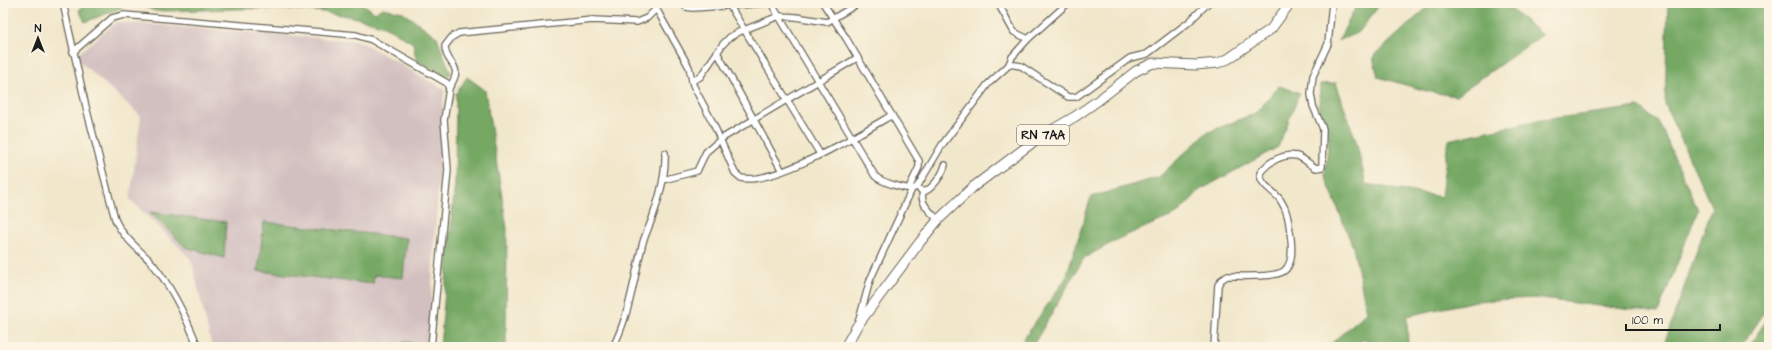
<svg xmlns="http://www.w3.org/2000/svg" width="1772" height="350" font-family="'Architects Daughter',sans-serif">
<rect width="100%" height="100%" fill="#fcf5e5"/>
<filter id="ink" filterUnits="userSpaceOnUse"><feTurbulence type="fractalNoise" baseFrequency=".025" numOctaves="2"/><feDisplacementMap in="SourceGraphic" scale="8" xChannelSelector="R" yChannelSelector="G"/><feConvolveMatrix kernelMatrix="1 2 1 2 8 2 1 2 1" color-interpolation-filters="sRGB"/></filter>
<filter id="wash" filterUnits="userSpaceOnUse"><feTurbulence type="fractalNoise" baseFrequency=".012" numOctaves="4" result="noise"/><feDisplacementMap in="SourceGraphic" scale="16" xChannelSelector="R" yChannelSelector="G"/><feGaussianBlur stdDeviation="0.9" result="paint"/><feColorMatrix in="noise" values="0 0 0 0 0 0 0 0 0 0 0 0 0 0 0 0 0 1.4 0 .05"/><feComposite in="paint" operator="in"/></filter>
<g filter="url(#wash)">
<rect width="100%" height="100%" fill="#f1e7cb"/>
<!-- industrial -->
<path fill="#d2bfc0" d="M116 22 359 41 444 89 428 347H212L191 259 130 199 141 116 75 57Z"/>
<!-- forest -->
<g fill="#75a864" stroke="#486240">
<path d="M87 3H362L375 13 382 8 403 12 437 37 451 74 445 77 416 60 413 43C403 38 394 30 384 26 311 0 232 11 155 11L134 3 85 22 79 10Z"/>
<path d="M1358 3H1381L1359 32 1338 41Z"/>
<path d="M1432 3H1504L1542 35 1456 96 1430 92 1378 77 1373 57Z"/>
<path d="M1668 3H1769V306L1741 347H1663L1712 208 1665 104Z"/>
<path d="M467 77 485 90 507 228 506 347H440L455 182 456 94Z"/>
<path d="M1336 83 1356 141 1366 184 1441 197 1448 140 1534 121 1639 107 1659 123 1698 210 1658 313 1533 298 1476 301 1407 316 1408 347H1375L1364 340 1346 347H1327L1367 312 1353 247 1325 176 1329 136 1319 105 1320 84Z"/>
<path d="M1279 86 1300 93 1278 147 1200 190 1177 214 1122 237 1084 258 1032 347H1018L1066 278 1091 197 1159 177 1206 133 1256 113Z"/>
<path d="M150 212 226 222 224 258 185 247Z"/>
<path d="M264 222 407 238 403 278 374 275 373 284 258 271Z"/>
<path d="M1769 317V347H1748Z"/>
<path d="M403 341 417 344 416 347H402Z"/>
</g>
</g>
<g filter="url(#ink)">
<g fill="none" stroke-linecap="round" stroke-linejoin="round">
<defs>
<g id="street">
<path d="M63 3 86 107 115 219C122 237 139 249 152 263 171 286 187 319 198 347"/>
<path d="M653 3 689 67 693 85 713 123 735 173 741 178C774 186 861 133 892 115"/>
<path d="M681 3 686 7 693 8 770 3"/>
<path d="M728 3 820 154"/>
<path d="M771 3 875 176C881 182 911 192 917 187L942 145 988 84 1009 65 1012 57 1028 39 1068 3"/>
<path d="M823 3 846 38 919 161V167L909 188"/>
<path d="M998 3 1014 32 1028 39"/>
<path d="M73 52 112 18 124 15 356 35 372 40 447 83 449 89 444 120 448 170 431 347"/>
<path d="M717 52 782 171"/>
<path d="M1009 64 1021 66 1068 97H1076L1130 58 1147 54 1189 22 1208 3"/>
<path d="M692 81 700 77 723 44 730 37 739 32 779 16 796 17 827 22 859 3"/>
<path d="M449 88C466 63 445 66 445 46L452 37 459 33 593 20 637 22 647 18 656 9"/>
<path d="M663 180 697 171 706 152 721 139 857 58"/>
<path d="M917 187 923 192C932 190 943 174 945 165"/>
<path d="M923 192C919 203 931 212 938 220"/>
<path d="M859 320 870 280 912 189"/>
<path d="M613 347C630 314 634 277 643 242 646 233 650 225 653 216 660 196 666 174 665 153"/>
<path d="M1214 347 1218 285 1221 280 1227 276C1240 276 1274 278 1284 271 1293 264 1292 249 1291 239 1289 226 1289 213 1281 201 1275 191 1260 186 1260 173 1268 162 1283 153 1297 156 1303 158 1311 165 1316 168L1322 167 1323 129 1313 106 1311 94 1313 76 1328 44 1332 3"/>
</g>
<path id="primary" d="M845 347 857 326 920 242 938 220 973 187 1040 137 1076 116 1100 99 1136 71 1153 63 1196 65 1218 63 1228 59 1271 29 1290 3"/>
</defs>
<!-- street casing -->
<use href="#street" stroke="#676359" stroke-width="8"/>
<!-- primary casing -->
<use href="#primary" stroke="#676359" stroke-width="11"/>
<!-- street -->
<use href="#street" stroke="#fff" stroke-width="5.5"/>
<!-- primary -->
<use href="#primary" stroke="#fff" stroke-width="9"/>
</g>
</g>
<g text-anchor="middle" stroke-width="4" stroke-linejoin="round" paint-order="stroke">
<!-- shield labels -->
<rect fill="#fcf5e5" stroke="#5f5d58" stroke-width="1" x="1017" y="125" width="52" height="20" rx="3"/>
<g font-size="12" font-weight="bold" fill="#1c1c1c">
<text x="1043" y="139">RN 7AA</text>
</g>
</g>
<!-- margin -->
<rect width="1772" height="350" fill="none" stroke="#fcf5e5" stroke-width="16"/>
<!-- north arrow -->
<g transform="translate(38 38)" stroke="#fcf5e5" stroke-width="3" paint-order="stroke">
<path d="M0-3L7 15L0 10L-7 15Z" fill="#1c1c1c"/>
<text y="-6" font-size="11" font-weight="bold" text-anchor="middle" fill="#1c1c1c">N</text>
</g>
<!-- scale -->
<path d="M1626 324v6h94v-6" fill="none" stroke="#1c1c1c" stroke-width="2"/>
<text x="1632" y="324" font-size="12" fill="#1c1c1c" stroke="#fcf5e5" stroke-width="3" paint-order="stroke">100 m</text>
</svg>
